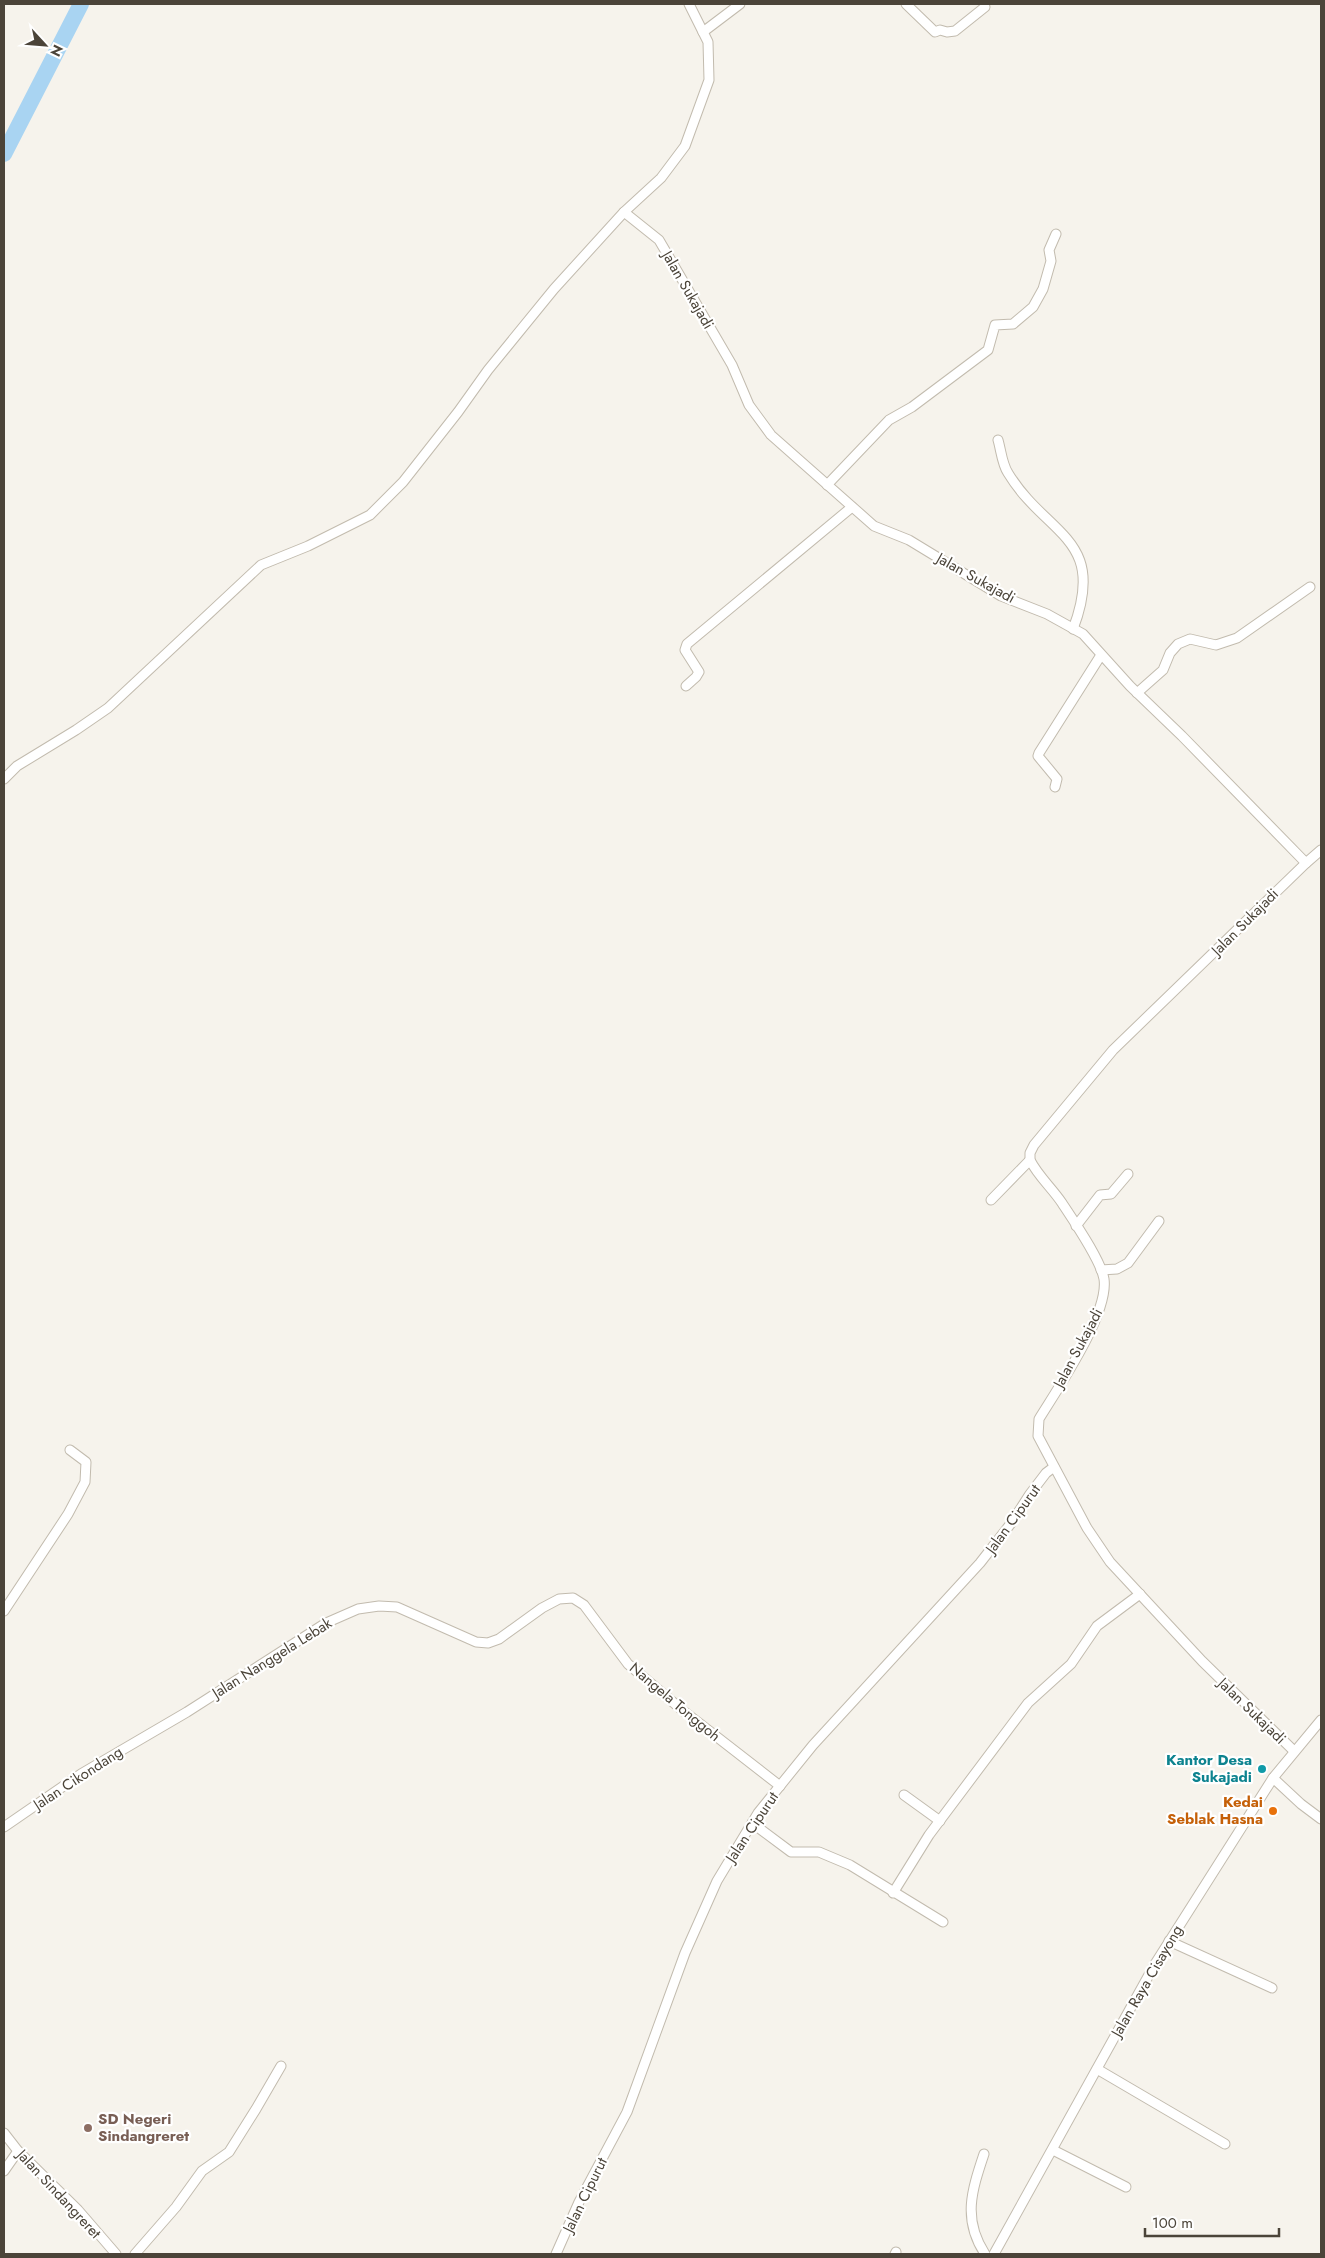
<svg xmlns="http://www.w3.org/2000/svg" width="1325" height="2258" font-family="Jost,sans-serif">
<rect width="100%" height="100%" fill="#f6f3ec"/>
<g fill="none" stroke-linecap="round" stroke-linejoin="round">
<!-- river -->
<path stroke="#a9d4f2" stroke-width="16" d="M4 154 81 4"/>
<defs>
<g id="minor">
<path d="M906 4 935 32 940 30 947 32 955 31 985 7"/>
<path d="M703 32 740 4"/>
<path d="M624 212 659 240 732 365 749 405 771 435 874 526 909 540 1001 596 1047 614 1083 634 1130 686 1182 736 1306 863 1113 1050 1034 1145 1030 1153V1160C1038 1176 1052 1188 1062 1203 1073 1220 1101 1260 1104 1279 1109 1314 1058 1388 1039 1419L1038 1436 1087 1528 1110 1562 1202 1661 1294 1751"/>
<path d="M998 440C1001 450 1002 464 1008 473 1046 536 1108 537 1073 629"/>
<path d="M827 485 889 420 912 407 988 350 995 325 1013 324 1033 307 1043 289 1051 261 1049 250 1056 234"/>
<path d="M686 686 696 677 699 672 685 650 687 644 852 507"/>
<path d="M1137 693 1163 670 1170 653 1178 644 1190 639 1216 645 1237 638 1310 587"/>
<path d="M4 779 17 766 76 730 108 708 261 565 308 546 370 515 403 482 458 412 488 370 554 289 624 212 661 178 685 146 709 80 708 42 689 4"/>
<path d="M1055 787 1057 779 1038 756 1039 753 1101 655"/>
<path d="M1306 863 1321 850"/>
<path d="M991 1200 1030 1160"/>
<path d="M1076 1226 1100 1195 1111 1194 1128 1174"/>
<path d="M1101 1270 1117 1269 1128 1263 1159 1221"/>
<path d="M4 1611 68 1514 85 1482 86 1462 70 1450"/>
<path d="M1273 1778 1301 1804 1321 1819"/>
<path d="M904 1795 940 1821"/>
<path d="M752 1823 791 1852H819L850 1865 943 1922"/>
<path d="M4 1827 81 1774 187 1712 326 1623 358 1609 379 1606 397 1607 476 1642 488 1643 499 1639 542 1608 559 1599 573 1598 584 1605 628 1664 681 1709 780 1786"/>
<path d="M893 1893 929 1835 1028 1703 1071 1664 1097 1626 1140 1594"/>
<path d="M1169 1941 1272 1988"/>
<path d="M1097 2069 1225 2144"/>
<path d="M4 2133 18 2151 78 2210 116 2254"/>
<path d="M1053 2150 1126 2187"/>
<path d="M984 2154C972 2190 962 2219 985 2254"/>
<path d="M4 2171 18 2151"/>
<path d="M135 2254 176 2207 202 2171 229 2152 256 2109 281 2066"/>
<path d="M556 2254 579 2202 627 2112 685 1953 717 1881 758 1813 813 1745 980 1563 1012 1522 1030 1494 1046 1473 1054 1467"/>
<path d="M895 2254 896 2252"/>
<path d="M994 2254 1155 1964 1273 1778 1321 1720"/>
</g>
</defs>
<!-- minor casing -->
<use href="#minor" stroke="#c2bbae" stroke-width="11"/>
<!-- minor -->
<use href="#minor" stroke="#fff" stroke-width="9"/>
</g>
<!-- markers -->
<circle fill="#0f9aa8" stroke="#fff" stroke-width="2" cx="1262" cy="1769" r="5"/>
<circle fill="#e8710a" stroke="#fff" stroke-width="2" cx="1273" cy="1811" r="5"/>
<circle fill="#8d6e63" stroke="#fff" stroke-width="2" cx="88" cy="2128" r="5"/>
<g text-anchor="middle" stroke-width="4.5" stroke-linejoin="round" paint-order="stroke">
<!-- street labels -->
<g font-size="15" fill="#4b4439" stroke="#fff">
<text transform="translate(688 290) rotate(60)" y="5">Jalan Sukajadi</text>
<text transform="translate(976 578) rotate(29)" y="5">Jalan Sukajadi</text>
<text transform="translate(1245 922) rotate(-45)" y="5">Jalan Sukajadi</text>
<text transform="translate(1078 1348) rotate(-62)" y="5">Jalan Sukajadi</text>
<text transform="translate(1013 1519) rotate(-54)" y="5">Jalan Cipurut</text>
<text transform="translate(272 1658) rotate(-32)" y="5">Jalan Nanggela Lebak</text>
<text transform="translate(675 1702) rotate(40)" y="5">Nangela Tonggoh</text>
<text transform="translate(1252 1711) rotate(44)" y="5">Jalan Sukajadi</text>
<text transform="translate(78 1778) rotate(-33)" y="5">Jalan Cikondang</text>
<text transform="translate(752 1827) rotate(-56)" y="5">Jalan Cipurut</text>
<text transform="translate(1147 1981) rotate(-60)" y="5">Jalan Raya Cisayong</text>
<text transform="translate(59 2194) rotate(47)" y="5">Jalan Sindangreret</text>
<text transform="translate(585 2195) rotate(-64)" y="5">Jalan Cipurut</text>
</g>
<!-- culture labels -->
<g font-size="15" font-weight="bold" fill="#0d838f" stroke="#fff" text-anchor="end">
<text x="1252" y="1765">Kantor Desa<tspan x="1252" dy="17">Sukajadi</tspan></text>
</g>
<!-- food labels -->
<g font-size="15" font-weight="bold" fill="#c56008" stroke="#fff" text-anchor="end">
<text x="1263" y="1807">Kedai<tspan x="1263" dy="17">Seblak Hasna</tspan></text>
</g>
<!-- education labels -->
<g font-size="15" font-weight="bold" fill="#785e54" stroke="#fff" text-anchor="start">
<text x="98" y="2124">SD Negeri<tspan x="98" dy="17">Sindangreret</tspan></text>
</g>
</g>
<!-- border -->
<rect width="1325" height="2258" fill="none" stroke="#4b4439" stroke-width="10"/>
<!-- north arrow -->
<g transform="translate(45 45) rotate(116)" stroke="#ffffff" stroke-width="4" paint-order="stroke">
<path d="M0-4L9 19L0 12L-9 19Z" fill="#4b4439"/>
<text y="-8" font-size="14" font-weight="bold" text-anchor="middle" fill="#4b4439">N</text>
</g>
<!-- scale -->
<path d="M1145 2228v8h134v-8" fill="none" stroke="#4b4439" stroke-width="2.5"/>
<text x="1152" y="2228" font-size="15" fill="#4b4439" stroke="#ffffff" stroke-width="4" paint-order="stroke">100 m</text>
</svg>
